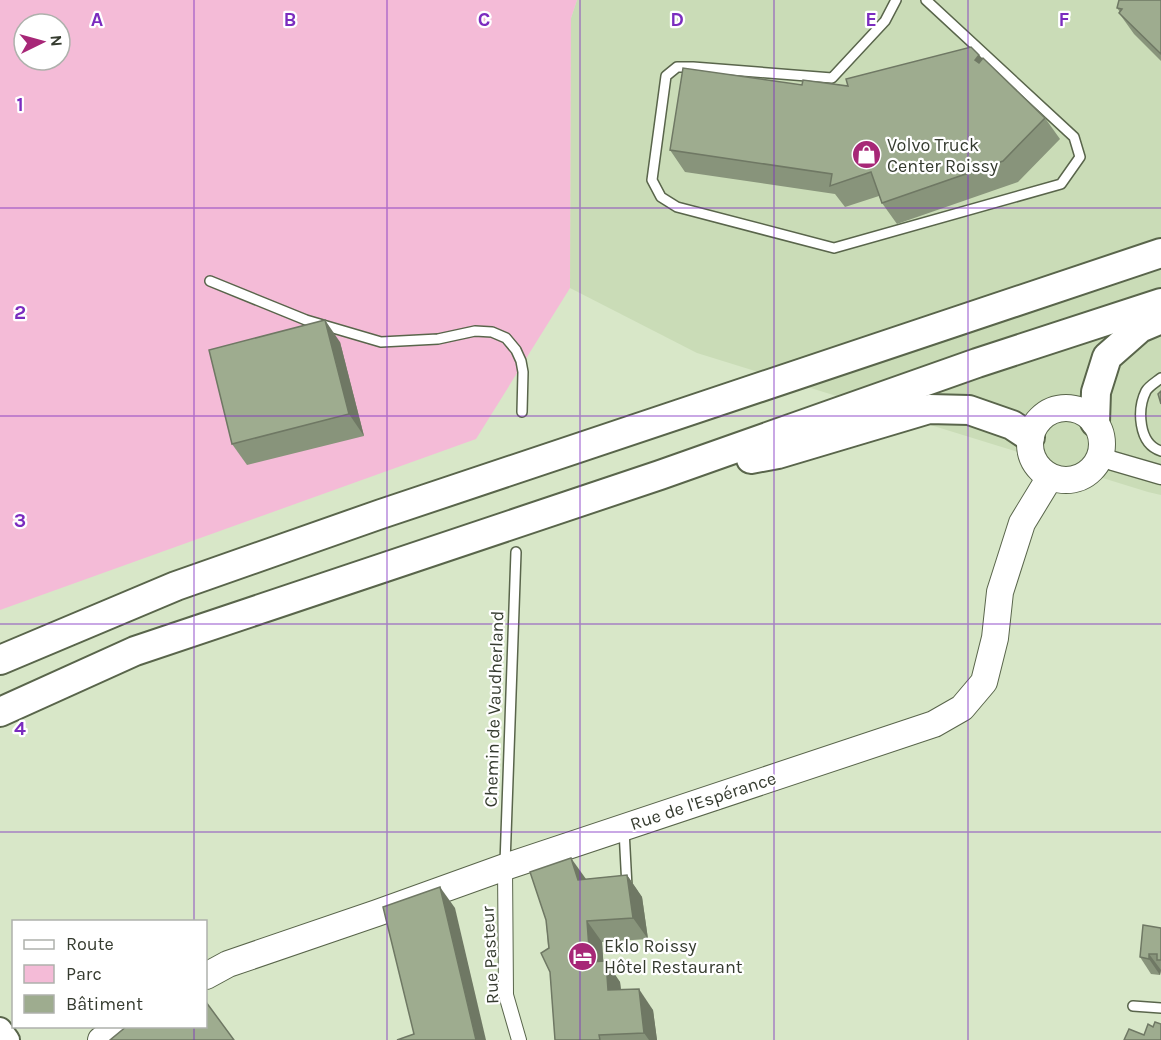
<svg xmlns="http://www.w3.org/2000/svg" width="1161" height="1040" font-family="Karla,sans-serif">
<rect width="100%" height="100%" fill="#d8e7c8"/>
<!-- built -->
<path fill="#cadcb7" d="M577 0H1161V495L1148 492 697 353 570 288 571 18Z"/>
<!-- green -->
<path fill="#f4bbd7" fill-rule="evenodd" d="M0 0H577L571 18 570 288 476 439 0 610ZM24 24H60V60H24Z"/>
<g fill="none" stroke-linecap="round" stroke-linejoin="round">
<defs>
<g id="service">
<path d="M896 0 885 21 832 78 693 67H677L666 76 652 180 661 197 677 207 834 248 1061 184 1080 157 1074 137 926 0"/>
<path d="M210 281 306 320 381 342 438 339 475 331 492 332 506 338 516 350 521 361 523 372 522 412"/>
<path d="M1161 378C1156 382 1149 386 1146 391 1137 409 1138 444 1161 451"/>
<path d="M624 830 627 887"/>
<path d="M505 864 516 552"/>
<path d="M1133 1006 1161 1008"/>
</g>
<path id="pedestrian" d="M505 867 506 995 519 1040"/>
<path id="minor" d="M1100 456 1113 461 1161 475"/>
<path id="tertiary" d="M0 1029 8 1040"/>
<g id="secondary">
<circle cx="1066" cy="444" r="36"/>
<path d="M206 976 228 964 377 913 505 867 934 724 962 708 984 682 995 638 1000 592 1022 523 1050 477"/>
<path d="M101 1040 122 1026"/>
</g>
<g id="primary">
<path d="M1095 422 1096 392 1107 357 1140 328 1161 319"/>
<path d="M751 459 778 454 929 409 969 410 1012 425 1030 437"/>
<path d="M0 660 176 586 381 514 1161 253"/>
<path d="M0 712 135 651 660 475 977 363 1161 303"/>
</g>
</defs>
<!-- service casing -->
<use href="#service" stroke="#59654b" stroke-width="12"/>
<!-- pedestrian casing -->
<use href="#pedestrian" stroke="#59654b" stroke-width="16"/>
<!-- minor casing -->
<use href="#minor" stroke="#59654b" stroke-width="21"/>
<!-- tertiary casing -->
<use href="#tertiary" stroke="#59654b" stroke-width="26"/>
<!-- secondary casing -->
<use href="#secondary" stroke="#59654b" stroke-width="28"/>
<!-- primary casing -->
<use href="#primary" stroke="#59654b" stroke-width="32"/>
<!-- service -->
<use href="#service" stroke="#fff" stroke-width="9"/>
<!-- pedestrian -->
<use href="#pedestrian" stroke="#fff" stroke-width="14"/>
<!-- minor -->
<use href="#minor" stroke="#fff" stroke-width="18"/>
<!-- tertiary -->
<use href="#tertiary" stroke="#fff" stroke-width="22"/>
<!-- secondary -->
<use href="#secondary" stroke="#fff" stroke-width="26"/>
<!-- primary -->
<use href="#primary" stroke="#fff" stroke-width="28"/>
</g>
<!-- wall -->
<g fill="#88947b">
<path d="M1161 0V61L1134 34 1119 13 1120 12 1117 8Z"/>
<path d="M982 59 1045 118 1060 139 1018 182 897 224 882 203 879 196 845 207 835 194 685 172 670 150 802 85 848 86Z"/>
<path d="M340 342 364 436 247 465 232 444Z"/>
<path d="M627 875 642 897 648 939 602 942 603 961 620 982 621 989 653 1010 657 1040H555L546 920 586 879Z"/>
<path d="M1161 928V970L1160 975 1151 974 1140 957Z"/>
</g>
<!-- shaded-wall -->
<g fill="#6f7864">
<path d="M979 55 994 76 975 60Z"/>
<path d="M325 320 340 342 364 436 349 414Z"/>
<path d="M571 858 586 879 578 880Z"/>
<path d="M627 875 642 897 648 939 633 918Z"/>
<path d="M440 887 455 908 486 1040H476Z"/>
<path d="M587 921 602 942 605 984 590 962Z"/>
<path d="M1149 954 1161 970 1160 975 1149 959Z"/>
<path d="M606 961 620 982 623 1011 608 990Z"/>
<path d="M639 989 653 1010 657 1040H649L644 1033Z"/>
</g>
<!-- building -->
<g fill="#9eac8f" stroke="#6f7864" stroke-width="1.5">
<path d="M1119 0H1161V54L1119 13 1122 9 1117 8Z"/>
<path d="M971 47 979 55 975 60 979 63 983 58 1045 118 1003 161 882 203 871 172 830 186 832 174 670 150 683 68 802 85 803 80 848 86 846 79Z"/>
<path d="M325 320 349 414 232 444 209 350Z"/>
<path d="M1161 391V404L1158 394Z"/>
<path d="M571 858 578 880 627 875 633 918 587 921 590 962 606 961 608 990 639 989 644 1033 599 1035 600 1040H555L550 972 541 953 549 948 546 920 530 872Z"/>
<path d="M440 887 476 1040H397L414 1034 383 907Z"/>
<path d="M1143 925 1161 928V960H1157V954H1149V959L1140 957Z"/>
<path d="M206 1002 234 1040H110L127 1026H206Z"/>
<path d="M1155 1022 1161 1024V1040H1124L1129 1029 1144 1035 1148 1024 1153 1027Z"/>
</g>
<!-- grid -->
<path fill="none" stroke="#7b2cbf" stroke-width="1.5" stroke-opacity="0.55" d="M194 0V922M387 0V1040M580 0V1040M774 0V1040M968 0V1040M0 208H1161M0 416H1161M0 624H1161M0 832H1161M194 1026V1040"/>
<!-- icons -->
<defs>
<symbol id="shop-disc" viewBox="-11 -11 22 22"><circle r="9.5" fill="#a72777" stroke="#fff"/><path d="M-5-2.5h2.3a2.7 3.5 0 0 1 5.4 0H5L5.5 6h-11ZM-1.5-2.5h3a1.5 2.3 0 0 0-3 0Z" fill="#fff"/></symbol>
<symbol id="hotel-disc" viewBox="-11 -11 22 22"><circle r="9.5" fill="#a72777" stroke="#fff"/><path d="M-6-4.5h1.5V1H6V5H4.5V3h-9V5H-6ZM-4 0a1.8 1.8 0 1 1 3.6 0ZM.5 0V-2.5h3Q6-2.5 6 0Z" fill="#fff"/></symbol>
</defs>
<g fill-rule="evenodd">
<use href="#shop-disc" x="850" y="138" width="33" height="33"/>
<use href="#hotel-disc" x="566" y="940" width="33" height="33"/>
</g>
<g text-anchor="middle" stroke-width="4.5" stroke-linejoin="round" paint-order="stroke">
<!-- poi labels -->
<g font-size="18" fill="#353b2f" stroke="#fff" text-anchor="start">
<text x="887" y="151">Volvo Truck<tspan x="887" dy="21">Center Roissy</tspan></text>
<text x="604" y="952">Eklo Roissy<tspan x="604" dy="21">Hôtel Restaurant</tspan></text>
</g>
<!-- street labels -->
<g font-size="18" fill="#353b2f" stroke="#fff">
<text transform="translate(494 709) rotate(-88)" y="6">Chemin de Vaudherland</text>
<text transform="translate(703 801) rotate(-18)" y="6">Rue de l'Espérance</text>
<text transform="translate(490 955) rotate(-93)" y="6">Rue Pasteur</text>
</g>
</g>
<g font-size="20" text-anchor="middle" font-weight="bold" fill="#7b2cbf" stroke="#fff" stroke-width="4.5" stroke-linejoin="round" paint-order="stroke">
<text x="97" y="26">A</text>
<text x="290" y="26">B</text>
<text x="484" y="26">C</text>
<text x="677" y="26">D</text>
<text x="871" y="26">E</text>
<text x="1064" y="26">F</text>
<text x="20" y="111">1</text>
<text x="20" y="319">2</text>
<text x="20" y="527">3</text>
<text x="20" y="735">4</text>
</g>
<!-- legend -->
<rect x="12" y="920" width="195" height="108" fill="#ffffff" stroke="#aeb1ac" stroke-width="1.5"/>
<rect x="24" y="940" width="30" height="9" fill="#ffffff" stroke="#aeb1ac" stroke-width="1.5"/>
<text x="66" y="950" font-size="18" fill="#353b2f">Route</text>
<rect x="24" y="965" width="30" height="18" fill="#f4bbd7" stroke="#aeb1ac" stroke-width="1.5"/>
<text x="66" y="980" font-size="18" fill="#353b2f">Parc</text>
<rect x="24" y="995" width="30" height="18" fill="#9eac8f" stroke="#aeb1ac" stroke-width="1.5"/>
<text x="66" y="1010" font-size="18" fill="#353b2f">Bâtiment</text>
<!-- north arrow -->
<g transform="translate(42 42) rotate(85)"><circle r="28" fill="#ffffff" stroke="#aeb1ac" stroke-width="1.5"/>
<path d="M0-4.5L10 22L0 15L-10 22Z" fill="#a72777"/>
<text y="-9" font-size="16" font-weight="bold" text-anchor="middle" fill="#353b2f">N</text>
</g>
</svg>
